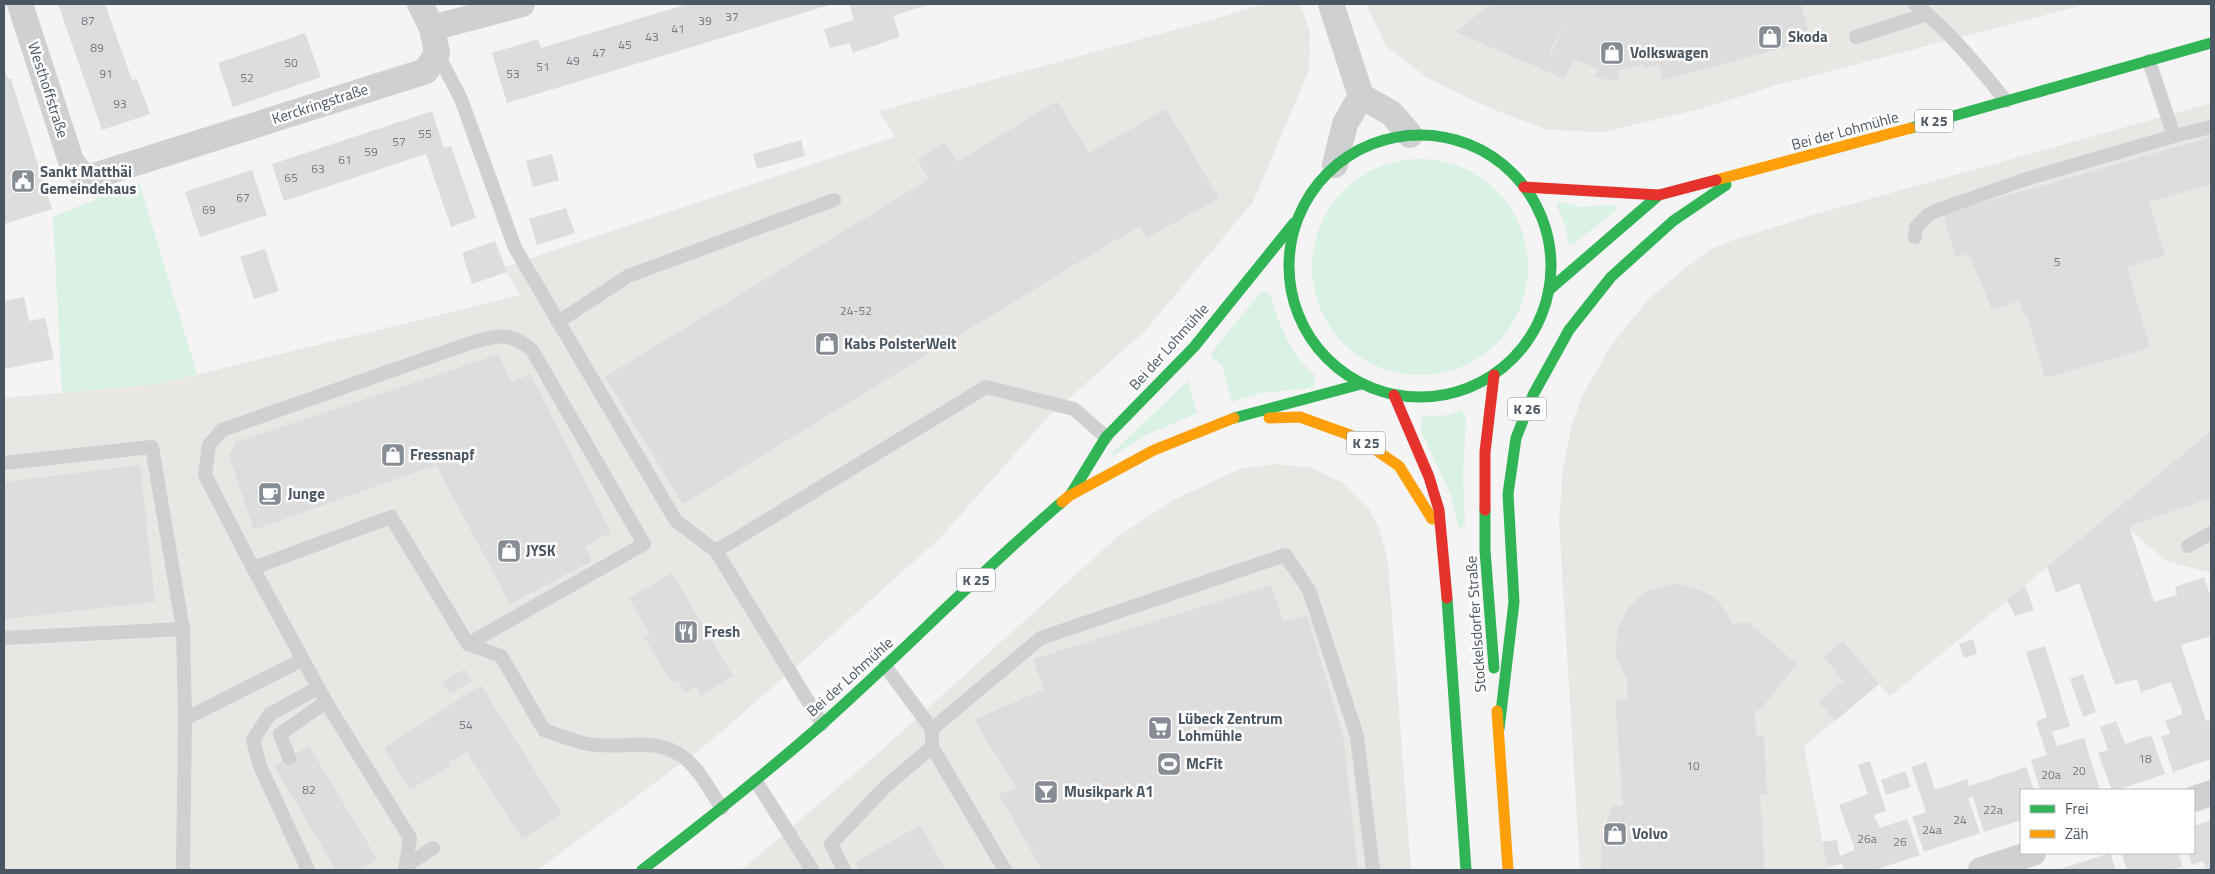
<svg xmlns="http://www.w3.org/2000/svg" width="2215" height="874" font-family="'Titillium Web',sans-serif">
<rect width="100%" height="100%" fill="#f4f4f4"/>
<!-- commercial -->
<g fill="#e8e7e3">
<path d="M1265 4H1300L1310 32 1309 70 1253 202 1146 330 1047 418 940 538 804 660 711 741 538 870H4V398L158 384 520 295 504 267 895 137 879 111 1207 21Z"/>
<path d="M1366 4H2088L1777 85 1700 109 1604 132 1548 130 1490 108 1427 78 1386 46Z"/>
<path d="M2211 103V573L2166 561 2130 530 2121 507 1890 696 1879 684 1804 746 1828 870H1580L1559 521 1563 469 1571 427 1583 394 1612 344 1649 299 1684 269 1711 249 1733 240 1816 214Z"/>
<path d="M1276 464 1309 467 1344 483 1368 507 1380 530 1388 562 1411 870H741L875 756 1117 537 1175 499 1240 469Z"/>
</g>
<!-- green -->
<g fill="#d9f2e3">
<circle cx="1420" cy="267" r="108"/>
<path d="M139 182 197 374 158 384 62 393 53 217Z"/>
<path d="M1561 202 1581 207 1614 205 1617 209 1575 243 1568 245 1566 228 1556 204Z"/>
<path d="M1267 292 1270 294C1279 324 1289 353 1314 374L1315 381 1312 388 1261 393 1232 402 1222 366 1210 355 1260 293Z"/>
<path d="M1188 381 1197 413 1146 435 1114 455 1112 453Z"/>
<path d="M1462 410 1466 418 1463 475 1465 526 1459 528 1450 493 1421 431 1422 417 1450 415Z"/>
</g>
<!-- building -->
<g fill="#ddddde" fill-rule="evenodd">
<path d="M58 4H105L132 80 137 79 150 114 102 130Z"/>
<path d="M688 4H833L507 103 492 53 538 39 541 48Z"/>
<path d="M849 4H930L893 16 900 37 853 53 850 43 830 48 824 29 854 20Z"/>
<path d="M1490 4H1801L1811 40 1663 80 1659 65 1644 69 1643 64 1618 70 1620 78 1613 81 1602 79 1595 76 1599 69 1574 59 1564 79 1456 32ZM1570 15 1551 54 1549 53Z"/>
<path d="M305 33 321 77 233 107 218 63Z"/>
<path d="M4 69 8 79H11L52 209 4 224Z"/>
<path d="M1057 101 1089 153 1166 109 1219 198 1147 238 1140 227 1107 245 683 504 605 377 929 179 917 159 945 143 957 162Z"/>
<path d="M432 111 444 148 451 146 476 218 451 227 426 154 284 201 272 164Z"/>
<path d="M2211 137V184L2149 202 2165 256 2127 267 2150 348 2045 378 2027 314 2023 315 2019 301 1992 310 1969 254 1956 257 1943 214Z"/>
<path d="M801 140 805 156 757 169 753 154Z"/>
<path d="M552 154 559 180 533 187 526 161Z"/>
<path d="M252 170 267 215 200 237 185 192Z"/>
<path d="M566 208 575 233 537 245 529 219Z"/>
<path d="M495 241 507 272 472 284 462 253Z"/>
<path d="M265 249 279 291 254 299 240 257Z"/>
<path d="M24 297 29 321 45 318 54 359 4 369V301Z"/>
<path d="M499 354 511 382 530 374 611 532 585 547 592 561 510 604 436 465 254 530 229 456 236 442Z"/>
<path d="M2211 431V498L2129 526 2154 602 2177 595 2175 587 2204 577 2211 598V636L2181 645 2206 721 2211 720V759L2173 772 2161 736 2170 734 2165 721 2183 714 2171 682 2141 692 2137 679 2115 685 2079 583 2056 593 2047 567Z"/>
<path d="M140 465 155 602 4 619V482Z"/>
<path d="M672 573 733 676 701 695 696 686 685 693 678 680 672 683 644 637 650 634 629 598Z"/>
<path d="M1672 584 1685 585 1709 594 1719 602 1733 624 1748 622 1797 664 1760 710 1755 711 1756 736H1764L1767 795H1760L1765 870H1601V841L1606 824 1613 806 1623 805 1615 701 1627 698V680L1616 657 1617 631 1628 608 1637 599 1648 591Z"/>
<path d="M1271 585 1284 622 1307 615 1343 736 1358 870H1042L998 793 1017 789 974 720 1044 689 1033 659Z"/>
<path d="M2025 586 2034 610 2015 616 2007 600Z"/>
<path d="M1973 639 1977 654 1964 658 1959 644Z"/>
<path d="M1843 641 1879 684 1835 721 1819 702 1843 681 1824 657Z"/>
<path d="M2045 646 2070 726 2052 732 2057 746 2084 738 2100 790H2040L2031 760 2047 755 2036 722 2047 717 2026 652Z"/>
<path d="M465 669 472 681 450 694 442 682Z"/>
<path d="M2083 674 2096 712 2083 717 2070 679Z"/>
<path d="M481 685 562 814 522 839 467 752 448 763 451 765 410 790 384 748Z"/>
<path d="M2116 721 2125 744 2151 735 2165 774 2117 790H2112L2098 753 2108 750 2100 727Z"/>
<path d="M309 746 377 859 359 870H336L274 766Z"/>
<path d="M1870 761 1886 811 1874 815 1880 828 1907 819 1920 855 1875 870H1845L1842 864 1827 867 1822 842 1837 840 1840 856 1855 850 1839 805 1868 794 1858 765Z"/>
<path d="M1926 762 1935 790 1967 779 1969 786 2026 767 2034 790H2021V820L1984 832 1973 797 1968 798 1980 833 1924 852 1912 817 1926 812 1911 767Z"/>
<path d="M1905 771 1911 787 1886 795 1881 780Z"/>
<path d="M2211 820V870H2206L2203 861 2192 865 2188 853H2194V826Z"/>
<path d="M920 825 946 870H860L856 862Z"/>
<path d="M2110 853 2116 870H2057Z"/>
<path d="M2121 853H2178L2183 866 2172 870H2127Z"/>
</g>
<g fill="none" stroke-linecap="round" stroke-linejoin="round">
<!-- lane -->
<g stroke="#ced0d2" stroke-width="14">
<path d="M1915 4C1950 32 1978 66 2006 101"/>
<path d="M1856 37 1927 14"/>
<path d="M437 53 461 99 515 248 676 521 716 551"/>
<path d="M2174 136 2211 127"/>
<path d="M1915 237 1916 227 1929 214 1941 209 2026 179 2174 136 2149 61"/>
<path d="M558 322 628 276 834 200"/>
<path d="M4 463 152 447 183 629 185 719 183 870"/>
<path d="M2188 546 2211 533"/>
<path d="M253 568 205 475 209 445 222 430 473 342C499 335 510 332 532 350L644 544 468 644"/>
<path d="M4 638 183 629"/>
<path d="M885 666 932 729V747L1005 870"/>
<path d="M185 719 302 660"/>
<path d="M822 724 716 551 986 387 1074 409 1106 437"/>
<path d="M932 729 1041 638 1285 555 1309 590 1357 736 1373 870"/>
<path d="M289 758 280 734 326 702"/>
<path d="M756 781 812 870"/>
<path d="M407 865 433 848"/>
<path d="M308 870 260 766 253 740 270 714 318 688"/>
<path d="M405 870 410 838 326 702 253 568 391 517 468 644 501 656 544 730C559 735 573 741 588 744 620 750 653 736 682 756 699 768 710 791 722 808"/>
<path d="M844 870 831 844 886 786 932 747"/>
</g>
<!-- street -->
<g stroke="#ced0d2" stroke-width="26">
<path d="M20 4 71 161 81 174 94 176 426 71 437 53 432 28 420 4"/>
<path d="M1331 4 1361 96 1391 113 1410 135"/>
<path d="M432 28 522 4"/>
<path d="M1335 165 1345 124 1361 96"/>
<path d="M2194 799 2211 793"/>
<path d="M1981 870 2033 853"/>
</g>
<!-- fast -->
<g stroke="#30b455" stroke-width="11">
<path d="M1911 128 2211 43"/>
<circle cx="1420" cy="266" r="131"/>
<path d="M1549 290 1659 195"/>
<path d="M1234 418 1361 384"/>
<path d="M1071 494 1106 437 1194 347 1294 223"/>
<path d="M1485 510V550L1494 668"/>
<path d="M1447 598 1466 870"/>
<path d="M1499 729 1514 602 1508 494 1516 438 1533 395 1569 330 1611 277 1673 221 1726 185"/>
<path d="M642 870C703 823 763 776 821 725 903 652 979 573 1062 502"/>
</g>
<!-- slow -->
<g stroke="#ff9f0a" stroke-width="11">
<path d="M1716 180 1911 128"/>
<path d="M1269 418 1300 417 1358 438 1399 466 1432 519"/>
<path d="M1062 502 1069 496 1154 450 1234 418"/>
<path d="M1497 711 1508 870"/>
</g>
<!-- jam -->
<g stroke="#e5322d" stroke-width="11">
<path d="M1524 187 1659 195 1716 180"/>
<path d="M1394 395 1429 477 1439 510 1447 598"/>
<path d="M1485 510V452L1494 375"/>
</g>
</g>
<!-- icons -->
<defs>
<symbol id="shop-square" viewBox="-11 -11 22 22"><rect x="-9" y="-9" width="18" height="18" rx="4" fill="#868d94" stroke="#fff"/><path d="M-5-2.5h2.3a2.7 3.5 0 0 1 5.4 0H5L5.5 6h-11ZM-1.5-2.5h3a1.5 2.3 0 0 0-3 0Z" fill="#fff"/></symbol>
<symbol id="civic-square" viewBox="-11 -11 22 22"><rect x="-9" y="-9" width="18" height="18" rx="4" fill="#868d94" stroke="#fff"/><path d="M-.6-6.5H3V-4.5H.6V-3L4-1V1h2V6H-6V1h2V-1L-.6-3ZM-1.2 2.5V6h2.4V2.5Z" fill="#fff"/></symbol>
<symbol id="cafe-square" viewBox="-11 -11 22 22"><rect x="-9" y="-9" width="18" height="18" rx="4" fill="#868d94" stroke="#fff"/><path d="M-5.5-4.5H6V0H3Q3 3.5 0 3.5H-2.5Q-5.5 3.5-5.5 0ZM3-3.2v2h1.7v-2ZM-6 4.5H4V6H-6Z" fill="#fff"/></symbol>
<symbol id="restaurant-square" viewBox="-11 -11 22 22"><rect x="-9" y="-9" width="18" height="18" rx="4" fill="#868d94" stroke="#fff"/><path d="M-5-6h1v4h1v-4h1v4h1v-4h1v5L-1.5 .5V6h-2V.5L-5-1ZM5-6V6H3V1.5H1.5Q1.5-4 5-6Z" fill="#fff"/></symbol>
<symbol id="supermarket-square" viewBox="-11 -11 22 22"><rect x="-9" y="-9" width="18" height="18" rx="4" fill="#868d94" stroke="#fff"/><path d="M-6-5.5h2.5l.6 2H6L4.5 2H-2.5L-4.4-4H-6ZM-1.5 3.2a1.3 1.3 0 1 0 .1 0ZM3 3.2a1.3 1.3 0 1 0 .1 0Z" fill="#fff"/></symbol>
<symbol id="stadium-square" viewBox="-11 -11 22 22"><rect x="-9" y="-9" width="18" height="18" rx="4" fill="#868d94" stroke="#fff"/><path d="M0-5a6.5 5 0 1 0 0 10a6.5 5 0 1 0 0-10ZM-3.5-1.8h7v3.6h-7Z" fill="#fff"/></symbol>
<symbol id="bar-square" viewBox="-11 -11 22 22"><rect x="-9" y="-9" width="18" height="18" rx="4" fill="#868d94" stroke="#fff"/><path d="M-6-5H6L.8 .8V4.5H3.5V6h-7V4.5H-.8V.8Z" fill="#fff"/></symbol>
</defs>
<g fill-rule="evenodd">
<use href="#shop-square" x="1756" y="23" width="28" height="28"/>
<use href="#shop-square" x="1598" y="39" width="28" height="28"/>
<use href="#civic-square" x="9" y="167" width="28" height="28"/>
<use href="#shop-square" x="813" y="330" width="28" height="28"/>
<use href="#shop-square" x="379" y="441" width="28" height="28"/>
<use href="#cafe-square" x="256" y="480" width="28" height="28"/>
<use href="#shop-square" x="495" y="537" width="28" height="28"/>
<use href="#restaurant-square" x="672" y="618" width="28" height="28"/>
<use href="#supermarket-square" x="1146" y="714" width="28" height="28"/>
<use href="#stadium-square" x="1155" y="750" width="28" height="28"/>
<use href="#bar-square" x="1032" y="778" width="28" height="28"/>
<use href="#shop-square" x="1601" y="820" width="28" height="28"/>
</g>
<g text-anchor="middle" stroke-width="5" stroke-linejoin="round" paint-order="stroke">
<!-- number labels -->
<g font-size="12" fill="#707881">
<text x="732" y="21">37</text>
<text x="88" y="25">87</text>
<text x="705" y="25">39</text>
<text x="678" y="33">41</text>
<text x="652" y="41">43</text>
<text x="625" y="49">45</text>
<text x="97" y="52">89</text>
<text x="599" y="57">47</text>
<text x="573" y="65">49</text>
<text x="291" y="67">50</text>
<text x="543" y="71">51</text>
<text x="106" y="78">91</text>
<text x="513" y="78">53</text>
<text x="247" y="82">52</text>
<text x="120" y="108">93</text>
<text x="425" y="138">55</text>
<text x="399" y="146">57</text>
<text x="371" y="156">59</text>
<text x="345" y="164">61</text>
<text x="318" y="173">63</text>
<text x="291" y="182">65</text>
<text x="243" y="202">67</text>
<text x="209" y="214">69</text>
<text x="2057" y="266">5</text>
<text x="856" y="315">24-52</text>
<text x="466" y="729">54</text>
<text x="2145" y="763">18</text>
<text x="1693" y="770">10</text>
<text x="2079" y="775">20</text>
<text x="2051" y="779">20a</text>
<text x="309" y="794">82</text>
<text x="1993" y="814">22a</text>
<text x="1960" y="824">24</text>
<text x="1932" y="834">24a</text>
<text x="1867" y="843">26a</text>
<text x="1900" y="846">26</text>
</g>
<!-- shield labels -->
<g fill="#fff" stroke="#808990" stroke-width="1">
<rect x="1915" y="109.5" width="38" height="23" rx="4"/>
<rect x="1508" y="397.5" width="38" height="23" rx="4"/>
<rect x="1347" y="431.5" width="38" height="23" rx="4"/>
<rect x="957" y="568.5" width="38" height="23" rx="4"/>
</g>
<g font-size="14" font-weight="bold" fill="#4a5661">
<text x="1934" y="126">K 25</text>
<text x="1527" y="414">K 26</text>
<text x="1366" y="448">K 25</text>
<text x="976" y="585">K 25</text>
</g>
<!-- poi labels -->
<g font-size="15" font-weight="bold" fill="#4a5661" stroke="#fff" text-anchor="start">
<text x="1788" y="42">Skoda</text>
<text x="1630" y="58">Volkswagen</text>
<text x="40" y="177">Sankt Matthäi<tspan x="40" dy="17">Gemeindehaus</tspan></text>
<text x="844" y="349">Kabs PolsterWelt</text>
<text x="410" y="460">Fressnapf</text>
<text x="288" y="499">Junge</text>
<text x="526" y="556">JYSK</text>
<text x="704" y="637">Fresh</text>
<text x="1178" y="724">Lübeck Zentrum<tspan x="1178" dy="17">Lohmühle</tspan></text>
<text x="1186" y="769">McFit</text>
<text x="1064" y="797">Musikpark A1</text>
<text x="1632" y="839">Volvo</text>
</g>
<!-- street labels -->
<g font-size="15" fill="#4a5661" stroke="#fff">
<text transform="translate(48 90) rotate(72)" y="5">Westhoffstraße</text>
<text transform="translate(320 104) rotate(-18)" y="5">Kerckringstraße</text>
<text transform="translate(1845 131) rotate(-15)" y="5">Bei der Lohmühle</text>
<text transform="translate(1169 347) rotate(-48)" y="5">Bei der Lohmühle</text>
<text transform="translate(1476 624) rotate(-94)" y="5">Stockelsdorfer Straße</text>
<text transform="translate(850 677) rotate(-42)" y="5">Bei der Lohmühle</text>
</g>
</g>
<!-- border -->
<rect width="2215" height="874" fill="none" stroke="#4a5661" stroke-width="10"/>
<!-- legend -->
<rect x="2020" y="789" width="175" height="65" fill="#ffffff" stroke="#b7bbc0"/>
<rect x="2030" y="805" width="25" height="8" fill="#30b455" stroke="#b7bbc0"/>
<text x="2065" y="814" font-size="15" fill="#4a5661">Frei</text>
<rect x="2030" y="830" width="25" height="8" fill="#ff9f0a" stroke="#b7bbc0"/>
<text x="2065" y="839" font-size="15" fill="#4a5661">Zäh</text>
</svg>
